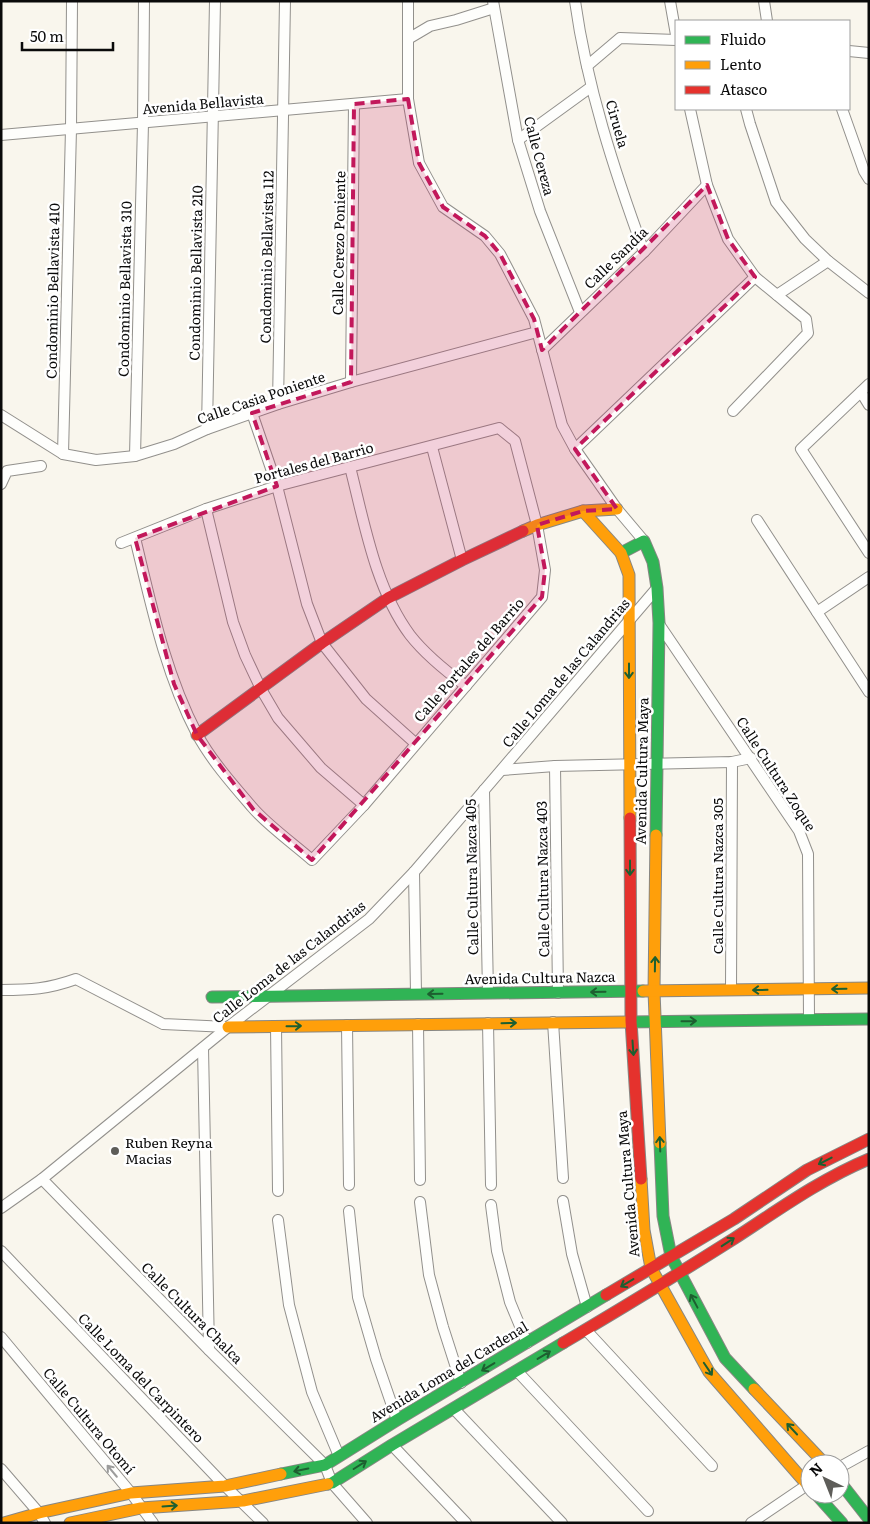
<svg xmlns="http://www.w3.org/2000/svg" width="870" height="1524" font-family="Literata,serif">
<rect width="100%" height="100%" fill="#f9f6ed"/>
<g fill="none" stroke-linecap="round" stroke-linejoin="round">
<defs>
<g id="street">
<path d="M408 1V99L419 163 443 207 485 236 500 254 534 319 562 425 575 449 617 509 644 541"/>
<path d="M493 1 518 140 540 211 580 312"/>
<path d="M575 1C587 87 614 170 644 252"/>
<path d="M670 1 676 35"/>
<path d="M764 1 767 21"/>
<path d="M408 39 430 26 456 20 494 8"/>
<path d="M849 51 869 53"/>
<path d="M587 66 620 38 676 40"/>
<path d="M690 109 707 185 728 239 755 277 806 319 808 333 733 411"/>
<path d="M746 109 750 124 776 202 805 239 828 261 869 293"/>
<path d="M842 109 864 171 869 179"/>
<path d="M1 135 408 99"/>
<path d="M518 140 591 87"/>
<path d="M777 295 828 261"/>
<path d="M542 350 644 252 707 185"/>
<path d="M351 382 354 104"/>
<path d="M869 384 801 449 869 553"/>
<path d="M861 392 869 405"/>
<path d="M278 404 285 1"/>
<path d="M252 413 277 486 307 604 322 643 366 699 415 743"/>
<path d="M1 415 63 454 96 460 135 456 174 444 207 429 278 404 351 382 537 332"/>
<path d="M207 429 215 1"/>
<path d="M432 447 462 560"/>
<path d="M575 449 755 277"/>
<path d="M63 454 71 129 72 1"/>
<path d="M135 456 143 123 144 1"/>
<path d="M350 467C364 521 375 588 410 635 424 653 447 672 466 686"/>
<path d="M1 484 7 471 41 466"/>
<path d="M206 509 233 622 245 655 261 689 278 718 321 768 364 805"/>
<path d="M757 520 869 692"/>
<path d="M121 543 206 509 277 486 499 428 515 441 537 525 545 570 542 597 364 805 312 860C294 844 267 825 252 807 233 785 211 760 197 734 165 673 151 604 135 538"/>
<path d="M817 612 869 577"/>
<path d="M659 624 799 831 808 854 809 1020"/>
<path d="M555 766 558 993"/>
<path d="M502 770 555 766 732 762 751 758"/>
<path d="M484 790 488 993"/>
<path d="M414 872 416 994"/>
<path d="M1 990C31 990 48 989 76 979L163 1024 228 1027"/>
<path d="M731 990 732 762"/>
<path d="M553 1022 563 1178"/>
<path d="M488 1023 491 1185"/>
<path d="M418 1024 420 1180"/>
<path d="M347 1025 349 1185"/>
<path d="M276 1026 278 1191"/>
<path d="M203 1048 209 1350"/>
<path d="M42 1179 209 1350 325 1465 332 1483 367 1523"/>
<path d="M563 1201 572 1254 587 1307"/>
<path d="M420 1202 429 1275 443 1327 461 1383"/>
<path d="M491 1205 497 1251 510 1302 527 1343"/>
<path d="M1 1208 42 1179 228 1027 369 919 414 872 657 588"/>
<path d="M349 1211 358 1297 376 1359 397 1420"/>
<path d="M278 1220 289 1305 312 1392 339 1456"/>
<path d="M1 1251 225 1486 263 1523"/>
<path d="M586 1330 712 1466"/>
<path d="M1 1337 131 1493 153 1523"/>
<path d="M517 1371 648 1511"/>
<path d="M454 1409 562 1523"/>
<path d="M392 1445 466 1523"/>
<path d="M840 1467 869 1451"/>
<path d="M1 1469 39 1513 45 1523"/>
<path d="M751 1523 810 1483"/>
</g>
<g id="fast">
<path d="M621 553 644 541 653 562 657 588 659 623 656 835"/>
<path d="M212 997 643 991"/>
<path d="M627 1022 869 1019"/>
<path d="M660 1143 663 1216 671 1256 725 1358 754 1389"/>
<path d="M281 1474 325 1465 397 1420 606 1295"/>
<path d="M840 1482 869 1519"/>
<path d="M328 1484 332 1483 392 1445 563 1343"/>
<path d="M816 1494 842 1523"/>
</g>
<g id="slow">
<path d="M583 511 621 553 629 575 630 818"/>
<path d="M523 531 537 525 583 511 617 509"/>
<path d="M656 835 654 991 660 1143"/>
<path d="M643 991 869 988"/>
<path d="M228 1027 627 1022"/>
<path d="M641 1179 644 1230 651 1268 709 1372 810 1488"/>
<path d="M754 1389 825 1464"/>
<path d="M4 1523 39 1513 131 1493 225 1486 281 1474"/>
<path d="M70 1523 141 1508 243 1501 328 1484"/>
</g>
<g id="jam">
<path d="M197 735 322 643 388 598 462 560 523 531"/>
<path d="M630 818 631 1021 641 1179"/>
<path d="M606 1295 734 1219 807 1170 869 1139"/>
<path d="M563 1343C621 1309 678 1274 735 1238 778 1210 821 1179 869 1159"/>
</g>
</defs>
<!-- street casing -->
<use href="#street" stroke="#92908c" stroke-width="12"/>
<!-- fast casing -->
<use href="#fast" stroke="#888783" stroke-width="13"/>
<!-- slow casing -->
<use href="#slow" stroke="#888783" stroke-width="13"/>
<!-- jam casing -->
<use href="#jam" stroke="#888783" stroke-width="13"/>
<!-- street -->
<use href="#street" stroke="#fefefc" stroke-width="10"/>
<!-- fast -->
<use href="#fast" stroke="#30b455" stroke-width="11"/>
<!-- slow -->
<use href="#slow" stroke="#ff9f0a" stroke-width="11"/>
<!-- jam -->
<use href="#jam" stroke="#e5322d" stroke-width="11"/>
</g>
<!-- one-way arrows -->
<defs><path id="oneway-shaft" d="M-6 0H5M1.5-3L5.5 0L1.5 3" fill="none" stroke-width="1.6" stroke-linecap="round" stroke-linejoin="round" transform="scale(1.25)"/></defs>
<g stroke="#1d5f30">
<use href="#oneway-shaft" transform="translate(629 671) rotate(90)"/>
<use href="#oneway-shaft" transform="translate(630 868) rotate(90)"/>
<use href="#oneway-shaft" transform="translate(655 964) rotate(-89)"/>
<use href="#oneway-shaft" transform="translate(839 989) rotate(179)"/>
<use href="#oneway-shaft" transform="translate(760 990) rotate(179)"/>
<use href="#oneway-shaft" transform="translate(598 992) rotate(179)"/>
<use href="#oneway-shaft" transform="translate(435 994) rotate(179)"/>
<use href="#oneway-shaft" transform="translate(689 1021) rotate(-1)"/>
<use href="#oneway-shaft" transform="translate(509 1023) rotate(-1)"/>
<use href="#oneway-shaft" transform="translate(294 1026) rotate(-1)"/>
<use href="#oneway-shaft" transform="translate(633 1048) rotate(86)"/>
<use href="#oneway-shaft" transform="translate(660 1144) rotate(-92)"/>
<use href="#oneway-shaft" transform="translate(825 1161) rotate(153)"/>
<use href="#oneway-shaft" transform="translate(728 1242) rotate(-33)"/>
<use href="#oneway-shaft" transform="translate(627 1283) rotate(149)"/>
<use href="#oneway-shaft" transform="translate(694 1301) rotate(-118)"/>
<use href="#oneway-shaft" transform="translate(544 1355) rotate(-31)"/>
<use href="#oneway-shaft" transform="translate(488 1367) rotate(149)"/>
<use href="#oneway-shaft" transform="translate(708 1369) rotate(56)"/>
<use href="#oneway-shaft" transform="translate(792 1429) rotate(-133)"/>
<use href="#oneway-shaft" transform="translate(360 1465) rotate(-32)"/>
<use href="#oneway-shaft" transform="translate(301 1470) rotate(168)"/>
<use href="#oneway-shaft" transform="translate(170 1506) rotate(-4)"/>
</g>
<use stroke="#9c9c9b" href="#oneway-shaft" transform="translate(112 1471) rotate(-130)"/>
<!-- marked area -->
<path fill="#c2185b" fill-opacity="0.2" stroke="#c2185b" stroke-width="4" stroke-dasharray="10 6" stroke-linejoin="round" d="M408 99 419 163 443 207 485 236 500 254 534 319 542 350 707 185 728 239 755 277 575 449 617 509 583 511 537 525 545 570 542 597 312 860 253 809 197 735 174 684 135 538 277 486 252 413 351 382 354 104Z"/>
<!-- markers -->
<circle fill="#5e5d59" stroke="#fff" stroke-width="2" cx="115" cy="1151" r="5"/>
<g text-anchor="middle" stroke-width="5" stroke-linejoin="round" paint-order="stroke">
<!-- street labels -->
<g font-size="14" fill="#0a0a0a" stroke="#fff">
<text transform="translate(203 104) rotate(-5)" y="5">Avenida Bellavista</text>
<text transform="translate(617 124) rotate(74)" y="5">Ciruela</text>
<text transform="translate(539 156) rotate(75)" y="5">Calle Cereza</text>
<text transform="translate(339 243) rotate(-89)" y="5">Calle Cerezo Poniente</text>
<text transform="translate(267 257) rotate(-89)" y="5">Condominio Bellavista 112</text>
<text transform="translate(616 258) rotate(-44)" y="5">Calle Sandía</text>
<text transform="translate(196 273) rotate(-89)" y="5">Condominio Bellavista 210</text>
<text transform="translate(125 289) rotate(-89)" y="5">Condominio Bellavista 310</text>
<text transform="translate(53 291) rotate(-89)" y="5">Condominio Bellavista 410</text>
<text transform="translate(261 398) rotate(-19)" y="5">Calle Casia Poniente</text>
<text transform="translate(314 463) rotate(-15)" y="5">Portales del Barrio</text>
<text transform="translate(469 660) rotate(-49)" y="5">Calle Portales del Barrio</text>
<text transform="translate(566 673) rotate(-50)" y="5">Calle Loma de las Calandrias</text>
<text transform="translate(642 771) rotate(-89)" y="5">Avenida Cultura Maya</text>
<text transform="translate(776 774) rotate(57)" y="5">Calle Cultura Zoque</text>
<text transform="translate(718 876) rotate(-90)" y="5">Calle Cultura Nazca 305</text>
<text transform="translate(472 877) rotate(-91)" y="5">Calle Cultura Nazca 405</text>
<text transform="translate(543 879) rotate(-91)" y="5">Calle Cultura Nazca 403</text>
<text transform="translate(289 962) rotate(-38)" y="5">Calle Loma de las Calandrias</text>
<text transform="translate(540 978) rotate(-1)" y="5">Avenida Cultura Nazca</text>
<text transform="translate(628 1184) rotate(-95)" y="5">Avenida Cultura Maya</text>
<text transform="translate(192 1313) rotate(45)" y="5">Calle Cultura Chalca</text>
<text transform="translate(449 1372) rotate(-31)" y="5">Avenida Loma del Cardenal</text>
<text transform="translate(141 1378) rotate(46)" y="5">Calle Loma del Carpintero</text>
<text transform="translate(89 1421) rotate(50)" y="5">Calle Cultura Otomí</text>
</g>
<!-- poi labels -->
<g font-size="14" fill="#0a0a0a" stroke="#fff" text-anchor="start">
<text x="125" y="1148">Ruben Reyna<tspan x="125" dy="16">Macias</tspan></text>
</g>
</g>
<!-- border -->
<rect width="870" height="1524" fill="none" stroke="#0a0a0a" stroke-width="5"/>
<!-- legend -->
<rect x="675" y="20" width="175" height="90" fill="#ffffff" stroke="#9d9d9d"/>
<rect x="685" y="36" width="25" height="8" fill="#30b455" stroke="#9d9d9d"/>
<text x="720" y="45" font-size="15" fill="#0a0a0a">Fluido</text>
<rect x="685" y="61" width="25" height="8" fill="#ff9f0a" stroke="#9d9d9d"/>
<text x="720" y="70" font-size="15" fill="#0a0a0a">Lento</text>
<rect x="685" y="86" width="25" height="8" fill="#e5322d" stroke="#9d9d9d"/>
<text x="720" y="95" font-size="15" fill="#0a0a0a">Atasco</text>
<!-- north arrow -->
<g transform="translate(825 1479) rotate(317)"><circle r="24" fill="#ffffff" stroke="#9d9d9d"/>
<path d="M0-4L9 19L0 12L-9 19Z" fill="#5e5d59"/>
<text y="-8" font-size="14" font-weight="bold" text-anchor="middle" fill="#0a0a0a">N</text>
</g>
<!-- scale -->
<path d="M22 42v8h91v-8" fill="none" stroke="#0a0a0a" stroke-width="2.5"/>
<text x="30" y="42" font-size="15" fill="#0a0a0a" stroke="#ffffff" stroke-width="4" paint-order="stroke">50 m</text>
</svg>
